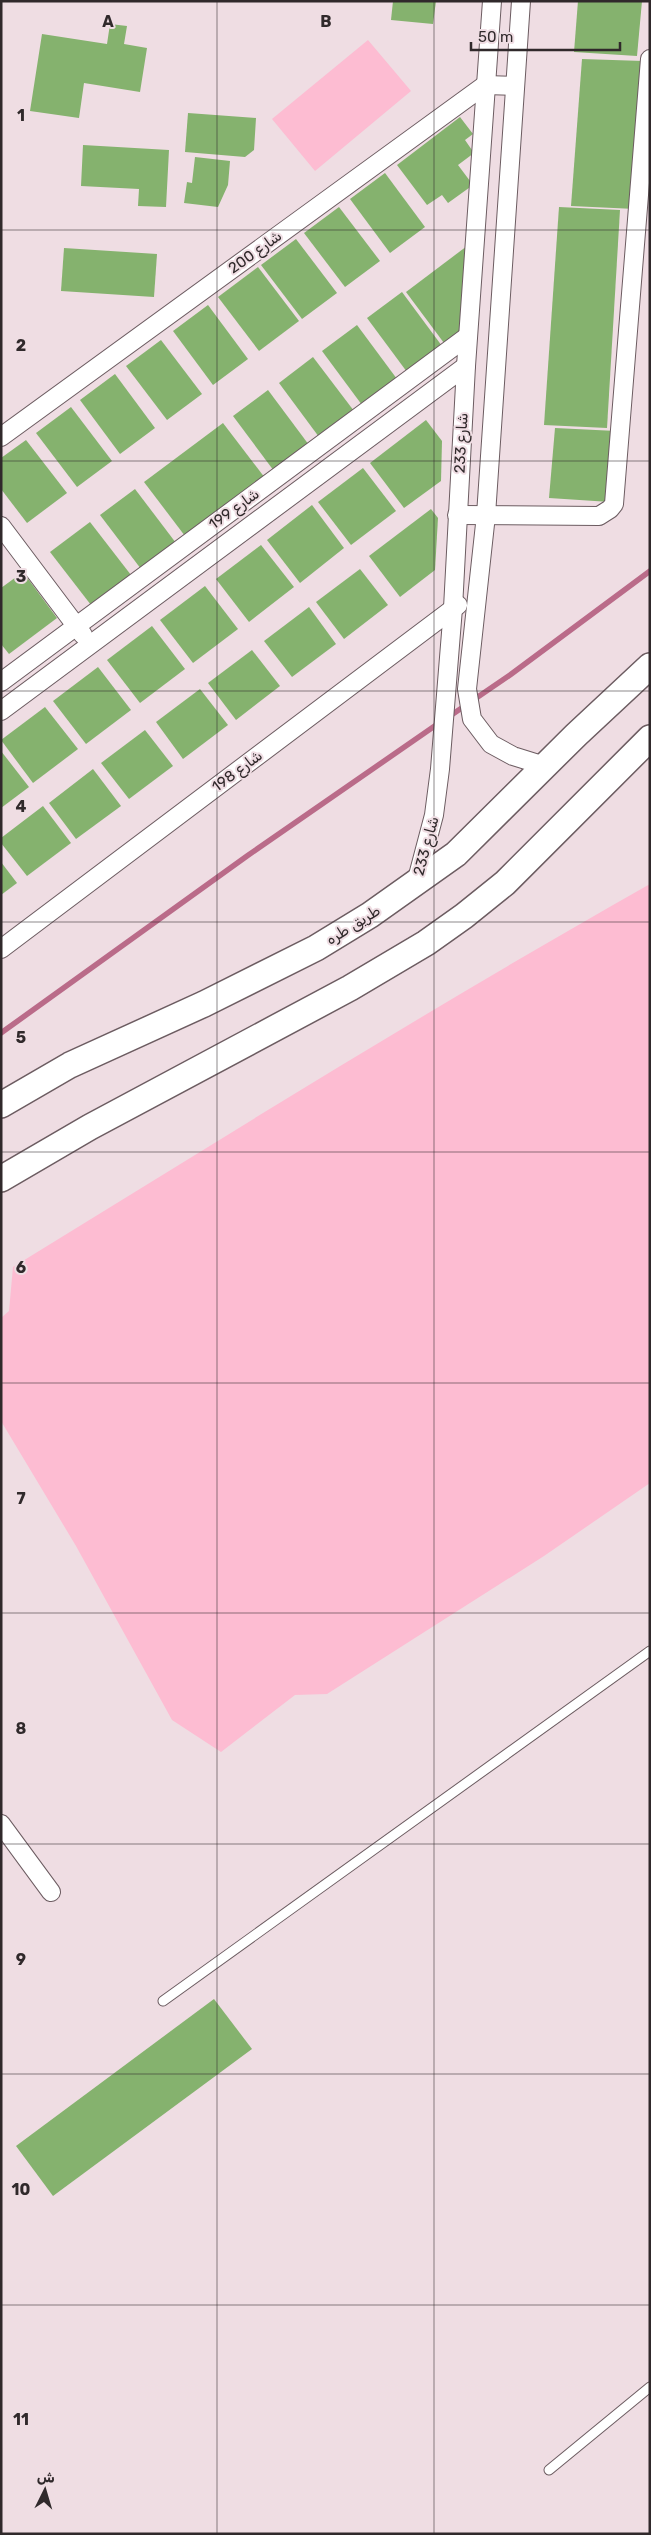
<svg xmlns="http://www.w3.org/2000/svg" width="651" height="2535" font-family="Rubik,Cairo,sans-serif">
<rect width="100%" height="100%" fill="#efdde3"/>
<!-- green -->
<g fill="#fdbcd2">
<path d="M368 40 411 91 315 171 272 119Z"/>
<path d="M650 884V1483L544 1556 327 1694 295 1695 221 1752 172 1720 76 1546 1 1421V1318L9 1311 13 1267C224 1137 434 1006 650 884Z"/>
</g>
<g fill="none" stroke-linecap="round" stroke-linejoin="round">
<!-- stream -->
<g stroke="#ba6b89" stroke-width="5.5">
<path d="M447 718 510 675 650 571"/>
<path d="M1 1033 247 856 439 723"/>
</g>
</g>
<!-- building -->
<g fill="#85b26e">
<path d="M393 1H436L433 24 391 20Z"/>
<path d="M578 1H642L637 56 574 52Z"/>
<path d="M110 24 127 26 124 44 147 48 140 92 84 83 79 118 30 111 42 34 107 44Z"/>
<path d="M582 59 643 61 635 209 571 206Z"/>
<path d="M188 113 256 118 254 150 245 157 185 152Z"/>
<path d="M460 117 473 134 465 140 474 153 458 165 473 185 448 203 442 195 427 205 397 165Z"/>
<path d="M83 145 169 150 166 207 138 206 139 189 81 186Z"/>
<path d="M195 157 230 161 228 185 218 207 184 203 187 182 192 183Z"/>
<path d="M385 173 425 227 390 253 350 199Z"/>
<path d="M339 207 380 261 345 287 304 233Z"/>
<path d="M559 207 620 210 607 428 544 425Z"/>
<path d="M296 239 337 293 302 319 261 265Z"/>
<path d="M471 243 465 329 444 343 406 292Z"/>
<path d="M64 248 157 254 154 297 61 291Z"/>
<path d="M258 267 299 321 259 351 218 297Z"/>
<path d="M402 292 442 346 407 372 367 318Z"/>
<path d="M208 305 248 359 213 385 173 331Z"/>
<path d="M357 325 397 379 362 405 322 351Z"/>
<path d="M161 340 202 394 167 420 126 366Z"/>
<path d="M313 357 354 411 319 437 279 383Z"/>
<path d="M115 374 155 428 120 454 80 400Z"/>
<path d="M268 390 309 445 274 471 233 416Z"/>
<path d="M71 407 112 461 77 487 36 433Z"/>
<path d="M426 420 442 441 441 481 404 508 370 463Z"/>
<path d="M223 423 265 478 185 536 144 482Z"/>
<path d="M555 428 616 431 610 502 549 498Z"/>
<path d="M26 440 67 493 27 523 1 489V458Z"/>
<path d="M363 468 396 511 351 545 318 502Z"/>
<path d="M135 489 176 543 141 569 100 515Z"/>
<path d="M312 505 344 548 300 583 267 540Z"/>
<path d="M431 509 438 518 435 570 400 597 369 556Z"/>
<path d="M90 522 131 575 91 605 50 552Z"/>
<path d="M261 545 294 587 249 622 216 579Z"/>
<path d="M360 569 388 605 344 639 316 602Z"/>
<path d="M23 572 57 618 9 654 1 644V588Z"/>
<path d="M205 586 238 629 193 663 160 620Z"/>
<path d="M309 607 336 644 292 677 264 641Z"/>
<path d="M152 626 185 669 140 703 107 660Z"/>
<path d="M252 650 280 686 236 720 208 683Z"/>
<path d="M98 667 131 710 86 744 53 701Z"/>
<path d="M200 689 228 725 183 759 156 722Z"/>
<path d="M45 707 78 749 33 783 1 740Z"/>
<path d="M145 730 173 766 129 799 101 763Z"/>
<path d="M1 751 29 787 1 808Z"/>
<path d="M93 769 121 806 76 839 49 803Z"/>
<path d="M43 806 71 843 27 876 1 843V838Z"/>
<path d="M1 862 17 883 1 895Z"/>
<path d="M214 1999 252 2049 53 2196 16 2146Z"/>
</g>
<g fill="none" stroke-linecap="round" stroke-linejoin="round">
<defs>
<g id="lane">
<path d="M163 2001 650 1651"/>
<path d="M549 2470 650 2387"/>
</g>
<g id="street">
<path d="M521 1 486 515 467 689 472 719 491 744 513 756 545 766"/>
<path d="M1 437 485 85 515 86"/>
<path d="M457 515 599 516 610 509 614 504 650 59"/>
<path d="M1 526 83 635"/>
<path d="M1 682 468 336"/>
<path d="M1 711 466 366"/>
<path d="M416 883 434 815 440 769 453 608 466 366 492 1"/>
<path d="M1 949 458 605"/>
<path d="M1 1824 51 1892"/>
</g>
<g id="secondary">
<path d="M1 1105 70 1065 204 1004 316 948 370 915 456 854 576 735 650 666"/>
<path d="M1 1179 90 1127 350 988 426 943 464 916 505 883 650 738"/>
</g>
</defs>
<!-- lane casing -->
<use href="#lane" stroke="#6c5c61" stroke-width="11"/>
<!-- street casing -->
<use href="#street" stroke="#6c5c61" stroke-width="20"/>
<!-- secondary casing -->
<use href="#secondary" stroke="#6c5c61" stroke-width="28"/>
<!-- lane -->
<use href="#lane" stroke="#fff" stroke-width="9"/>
<!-- street -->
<use href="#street" stroke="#fff" stroke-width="18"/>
<!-- secondary -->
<use href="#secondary" stroke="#fff" stroke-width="25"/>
</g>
<!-- grid -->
<path fill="none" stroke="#30292b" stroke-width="1" stroke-opacity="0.55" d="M217 1V2534M434 1V2534M1 230H650M1 461H650M1 691H650M1 922H650M1 1152H650M1 1383H650M1 1613H650M1 1844H650M1 2074H650M1 2305H650"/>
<g text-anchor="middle" stroke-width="4" stroke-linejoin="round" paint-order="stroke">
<!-- street labels -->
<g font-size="15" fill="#30292b" stroke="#efdde3">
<text transform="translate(255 252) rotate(-36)" y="5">شارع 200</text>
<text transform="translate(461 443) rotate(-87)" y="5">شارع 233</text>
<text transform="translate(234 509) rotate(-36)" y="5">شارع 199</text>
<text transform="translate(237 771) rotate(-37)" y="5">شارع 198</text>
<text transform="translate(426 846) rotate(-75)" y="5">شارع 233</text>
<text transform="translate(353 925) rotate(-32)" y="5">طريق طره</text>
</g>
</g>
<g font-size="16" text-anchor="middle" font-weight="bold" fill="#30292b" stroke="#efdde3" stroke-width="4" stroke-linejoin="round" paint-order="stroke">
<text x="108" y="27">A</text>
<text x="326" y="27">B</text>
<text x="21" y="121">1</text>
<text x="21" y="351">2</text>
<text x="21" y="582">3</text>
<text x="21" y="812">4</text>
<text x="21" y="1043">5</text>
<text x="21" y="1273">6</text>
<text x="21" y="1504">7</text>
<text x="21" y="1734">8</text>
<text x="21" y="1965">9</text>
<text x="21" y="2195">10</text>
<text x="21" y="2425">11</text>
</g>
<!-- border -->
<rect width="651" height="2535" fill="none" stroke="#30292b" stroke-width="5"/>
<!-- north arrow -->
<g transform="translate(45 2490) rotate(5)" stroke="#efdde3" stroke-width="4" paint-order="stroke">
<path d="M0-4L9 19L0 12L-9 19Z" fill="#30292b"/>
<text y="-8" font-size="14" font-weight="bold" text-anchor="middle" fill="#30292b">ش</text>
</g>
<!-- scale -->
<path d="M471 42v8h149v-8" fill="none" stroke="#30292b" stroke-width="2.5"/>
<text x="478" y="42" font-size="15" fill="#30292b" stroke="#efdde3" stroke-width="4" paint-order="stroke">50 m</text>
</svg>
